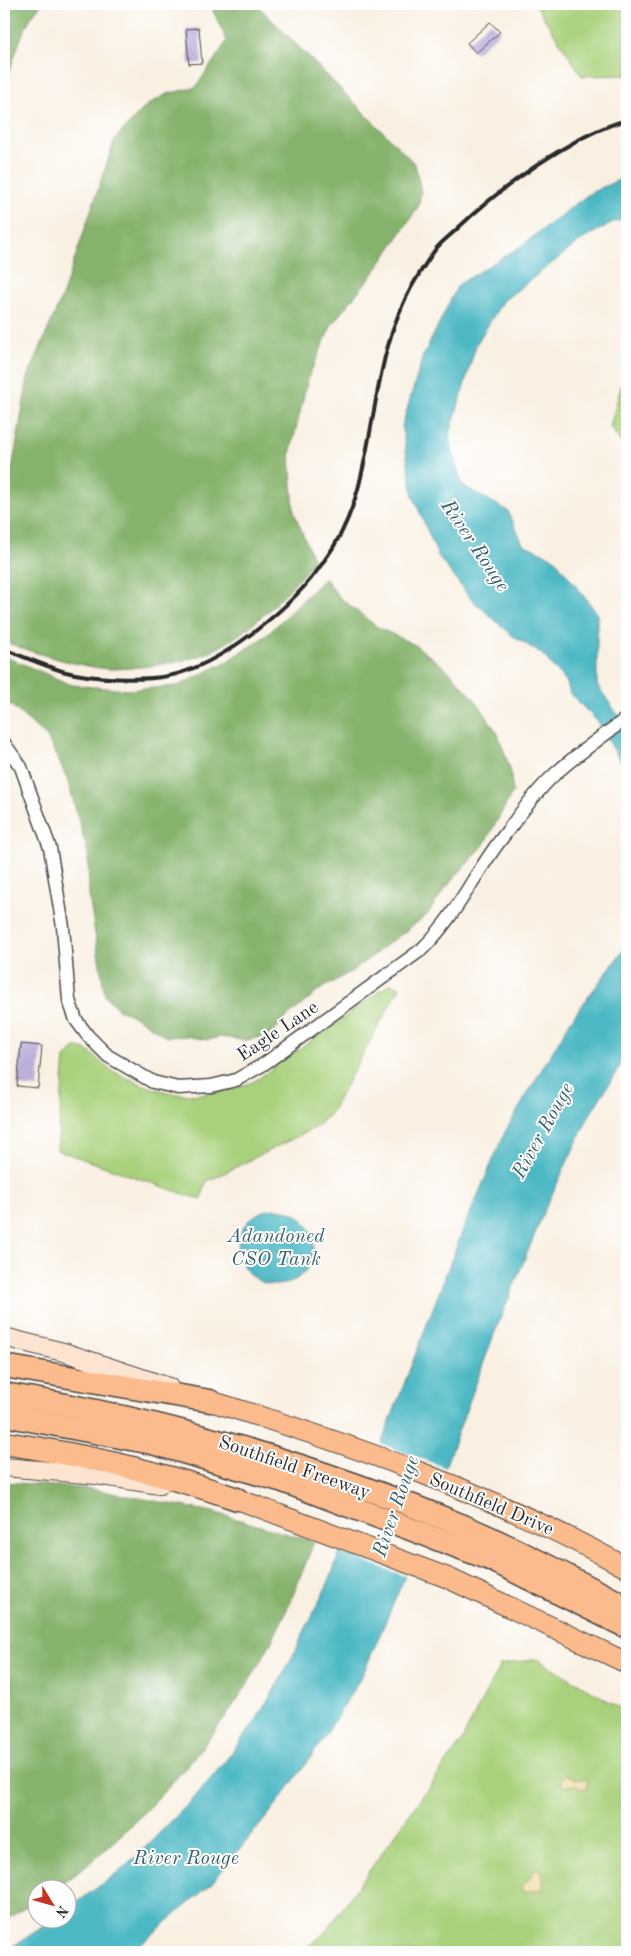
<svg xmlns="http://www.w3.org/2000/svg" width="631" height="1956" font-family="'Old Standard TT',serif">
<rect width="100%" height="100%" fill="#fff"/>
<filter id="ink" filterUnits="userSpaceOnUse"><feTurbulence type="fractalNoise" baseFrequency=".02" numOctaves="2"/><feDisplacementMap in="SourceGraphic" scale="10" xChannelSelector="R" yChannelSelector="G"/><feConvolveMatrix kernelMatrix="1 2 1 2 8 2 1 2 1" color-interpolation-filters="sRGB"/></filter>
<filter id="wash" filterUnits="userSpaceOnUse"><feTurbulence type="fractalNoise" baseFrequency=".0096" numOctaves="4" result="noise"/><feDisplacementMap in="SourceGraphic" scale="20" xChannelSelector="R" yChannelSelector="G"/><feGaussianBlur stdDeviation="1.12" result="paint"/><feColorMatrix in="noise" values="0 0 0 0 0 0 0 0 0 0 0 0 0 0 0 0 0 1.4 0 .05"/><feComposite in="paint" operator="in"/></filter>
<g filter="url(#wash)">
<rect width="100%" height="100%" fill="#f9f0e2"/>
<!-- green -->
<g fill="#a9d17c" stroke="#6a7e54">
<path d="M535 4H627V75L582 76Z"/>
<path d="M627 365V452L610 426Z"/>
<path d="M390 984 400 987 330 1114 314 1128 206 1182 201 1200 57 1150 65 1058 74 1048C90 1047 97 1060 109 1069 115 1073 123 1076 130 1079 173 1100 211 1099 255 1081Z"/>
<path d="M537 1659 627 1712V1952H300L324 1934 460 1744 500 1665Z"/>
</g>
<!-- forest -->
<g fill="#86b36c" stroke="#586f4c">
<path d="M4 4H42C20 26 17 56 4 84Z"/>
<path d="M210 4H256L415 164 421 192 418 207 376 270 332 324 308 378 290 454 294 512 314 561C285 596 248 636 205 654 181 663 140 668 114 669 91 670 25 651 4 641V516L28 377 63 294 115 139 147 105 167 94 196 87 227 41Z"/>
<path d="M325 578 339 597 377 627 415 645 448 670 477 702 498 734 510 769 513 792 483 846 447 886 427 915 352 971 321 989 288 1016 269 1036 245 1040 221 1037 208 1040 186 1036 166 1037 138 1018 118 1009 105 996 89 896 88 854 67 778 47 737 4 699V656L72 685 128 690 178 686 224 663 267 635Z"/>
<path d="M4 1482 91 1489 213 1512 314 1542C304 1567 295 1592 284 1616 244 1704 181 1780 110 1845 94 1859 75 1877 56 1887 51 1890 43 1888 38 1888L37 1900 4 1921Z"/>
</g>
<!-- sand -->
<g fill="#eeda9e" stroke="#8c8264">
<path d="M566 1774 576 1779H587V1789H582L575 1785 564 1787 561 1780Z"/>
<path d="M534 1869H539L543 1875V1889L523 1892 521 1886 530 1878Z"/>
</g>
<!-- water -->
<g fill="#4bb8c4" stroke="#3b7278">
<path d="M627 176V219L613 222 583 239 502 302 476 345 449 438 462 485 508 511 523 544 554 558 597 613V685L627 728V772L596 720 570 694 567 683 542 654 513 636 471 599 438 556 413 496 402 426 423 356 458 285 521 246 590 193Z"/>
<path d="M627 945V1055L589 1116 545 1209 495 1332 403 1581 363 1674 321 1743 274 1808 210 1885 132 1952H4L55 1919 68 1918V1909L128 1865 195 1797 227 1759 258 1717 284 1673 329 1581 462 1232 505 1132 571 1020Z"/>
<circle cx="276" cy="1247" r="38"/>
</g>
<!-- pier -->
<path fill="#f9f0e2" d="M379 1443 449 1469 407 1577 338 1551Z"/>
<g id="blocks">
<!-- building -->
<g fill="#bcb0db">
<path d="M490 22 500 32 476 53 467 43Z"/>
<path d="M199 28 202 63 189 64 186 29Z"/>
<path d="M21 1044 42 1046 38 1088 17 1086Z"/>
</g>
</g>
</g>
<g filter="url(#ink)">
<use href="#blocks" fill-opacity="0" stroke="#4a4946" stroke-width="1"/>
<g fill="none" stroke-linecap="round" stroke-linejoin="round">
<defs>
<path id="minor" d="M4 743 21 767 50 848 63 927 69 1000 76 1020 88 1036 108 1056 153 1082 178 1088 211 1086 236 1080 264 1064 421 950C454 919 472 878 499 842 516 820 534 793 555 774 577 754 603 736 627 718"/>
<g id="secondary">
<path d="M4 1337 67 1353 169 1387"/>
<path d="M4 1467 96 1475 160 1485"/>
</g>
<g id="primary">
<path d="M210 1401C354 1445 495 1495 627 1568"/>
<path d="M237 1499 448 1578 627 1663"/>
</g>
<g id="motorway">
<path d="M4 1366 210 1401"/>
<path d="M4 1394C164 1419 318 1466 468 1528 522 1551 574 1580 627 1607"/>
<path d="M4 1415 152 1443 283 1481 490 1559 627 1627"/>
<path d="M4 1443C84 1455 161 1472 237 1499"/>
</g>
</defs>
<!-- minor casing -->
<use href="#minor" stroke="#4a4946" stroke-width="15"/>
<!-- secondary casing -->
<use href="#secondary" stroke="#4a4946" stroke-width="20"/>
<!-- primary casing -->
<use href="#primary" stroke="#4a4946" stroke-width="22"/>
<!-- motorway casing -->
<use href="#motorway" stroke="#4a4946" stroke-width="25"/>
<!-- minor -->
<use href="#minor" stroke="#fff" stroke-width="12"/>
<!-- secondary -->
<use href="#secondary" stroke="#fde4d1" stroke-width="18"/>
<!-- primary -->
<use href="#primary" stroke="#fbbb8c" stroke-width="20"/>
<!-- motorway -->
<use href="#motorway" stroke="#fbbb8c" stroke-width="22"/>
<!-- rail -->
<path stroke="#2b2b2b" stroke-width="4" d="M4 649C24 657 45 666 66 672 93 679 141 681 168 676 221 666 295 605 324 561 339 541 351 514 358 489 376 422 377 348 412 286 419 274 427 261 435 250 441 242 451 235 458 228 499 189 573 134 627 120"/>
</g>
</g>
<g text-anchor="middle" stroke-width="4" stroke-linejoin="round" paint-order="stroke">
<!-- street labels -->
<g font-size="19" fill="#2b2b2b" stroke="#fff">
<text transform="translate(277 1030) rotate(-34)" y="7">Eagle Lane</text>
<text transform="translate(295 1466) rotate(19)" y="7">Southfield Freeway</text>
<text transform="translate(492 1503) rotate(23)" y="7">Southfield Drive</text>
</g>
<!-- water labels -->
<g font-size="20" font-style="italic" fill="#386368" stroke="#fff">
<text transform="translate(476 545) rotate(56)" y="7">River Rouge</text>
<text transform="translate(542 1130) rotate(-61)" y="7">River Rouge</text>
<text x="276" y="1242">Adandoned<tspan x="276" dy="23">CSO Tank</tspan></text>
<text transform="translate(395 1506) rotate(-71)" y="7">River Rouge</text>
<text x="186" y="1864">River Rouge</text>
</g>
</g>
<!-- margin -->
<rect width="631" height="1956" fill="none" stroke="#fff" stroke-width="20"/>
<!-- north arrow -->
<g transform="translate(52 1904) rotate(127)"><circle r="24" fill="#ffffff" stroke="#aaaaaa"/>
<path d="M0-4L9 19L0 12L-9 19Z" fill="#c8321e"/>
<text y="-8" font-size="14" font-weight="bold" text-anchor="middle" fill="#2b2b2b">N</text>
</g>
</svg>
